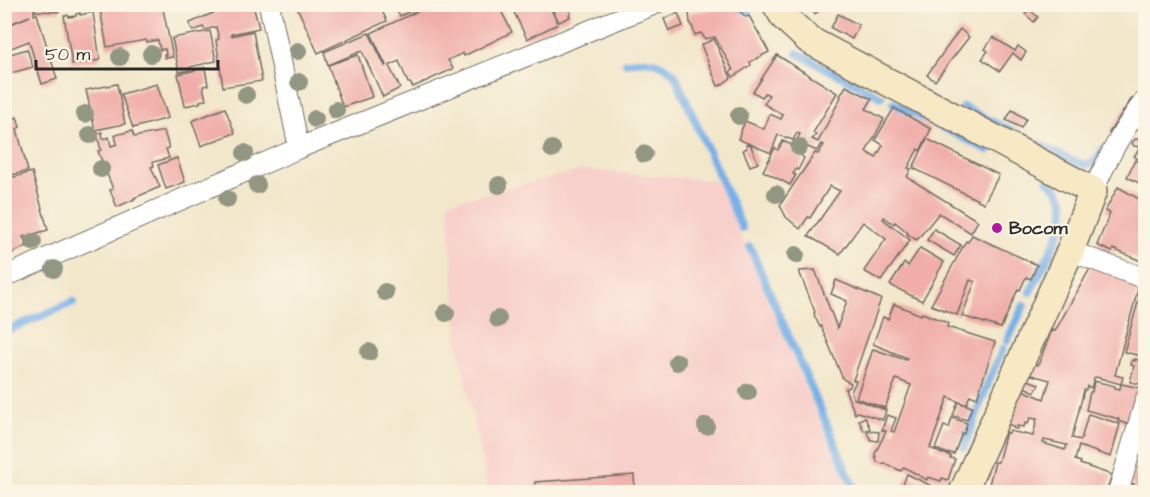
<svg xmlns="http://www.w3.org/2000/svg" width="1150" height="497" font-family="'Architects Daughter',sans-serif">
<rect width="100%" height="100%" fill="#fcf5e5"/>
<filter id="ink" filterUnits="userSpaceOnUse"><feTurbulence type="fractalNoise" baseFrequency=".0167" numOctaves="2"/><feDisplacementMap in="SourceGraphic" scale="12" xChannelSelector="R" yChannelSelector="G"/><feConvolveMatrix kernelMatrix="1 2 1 2 8 2 1 2 1" color-interpolation-filters="sRGB"/></filter>
<filter id="wash" filterUnits="userSpaceOnUse"><feTurbulence type="fractalNoise" baseFrequency=".008" numOctaves="4" result="noise"/><feDisplacementMap in="SourceGraphic" scale="24" xChannelSelector="R" yChannelSelector="G"/><feGaussianBlur stdDeviation="1.35" result="paint"/><feColorMatrix in="noise" values="0 0 0 0 0 0 0 0 0 0 0 0 0 0 0 0 0 1.4 0 .05"/><feComposite in="paint" operator="in"/></filter>
<g filter="url(#wash)">
<rect width="100%" height="100%" fill="#f2e7cb"/>
<!-- built -->
<path fill="#f7d0cb" d="M584 170 717 181 850 492H489L458 347 448 202Z"/>
<g fill="none" stroke-linecap="round" stroke-linejoin="round">
<!-- stream -->
<g stroke="#78b1e8" stroke-width="8">
<path d="M732 4 749 11"/>
<path d="M797 53 881 97"/>
<path d="M626 63C645 58 661 60 675 75L742 228"/>
<path d="M893 103 988 150"/>
<path d="M963 107 1070 160C1089 167 1093 168 1103 149"/>
<path d="M750 247 856 492"/>
<path d="M1030 292C1036 280 1043 267 1049 255 1061 230 1077 201 1047 180"/>
<path d="M4 332 73 302"/>
<path d="M1007 341 1024 305"/>
<path d="M964 447 989 380 1003 349"/>
<path d="M949 492 951 484"/>
</g>
</g>
<g id="blocks">
<!-- building -->
<g fill="#f0ada9" fill-rule="evenodd">
<path d="M4 4H34V15L37 14 57 79 42 84 29 41 6 50 7 55 27 49 33 67 4 75V27L30 16 4 26Z"/>
<path d="M35 4H60L59 12 35 11Z"/>
<path d="M99 4H162L173 57 165 58 164 55H166L165 49 160 50 158 40 147 42 146 40 107 47Z"/>
<path d="M394 4 498 5 512 32 464 56 463 53 448 60 453 69 413 87 410 83H408L399 61 389 66 400 88 383 97 362 51 328 65 324 52 369 33 385 66 386 65 371 33 420 10 419 7 400 16Z"/>
<path d="M510 4H548L558 24 527 39Z"/>
<path d="M551 4H567L571 13 569 15 570 17 559 22 551 6Z"/>
<path d="M805 4H825L815 14Z"/>
<path d="M247 5H250L251 6 253 5 259 28 231 34V36L253 31 262 81 223 87 216 40 219 39 216 27 205 30 203 27 193 31 190 25V23L213 13Z"/>
<path d="M296 5H379L387 21 318 53Z"/>
<path d="M722 7 737 9 746 17 749 16 769 52 750 62 751 65 733 77 730 72 733 70 715 37 705 39 701 33 695 35 691 23H690L689 13Z"/>
<path d="M1029 9 1038 17 1034 22 1025 14Z"/>
<path d="M93 12 100 60 72 64 64 16 68 15 69 17 76 16V14L80 13V15Z"/>
<path d="M678 13 683 26 669 31 664 19Z"/>
<path d="M838 14 859 25 852 39 831 28Z"/>
<path d="M960 29 969 37 935 81 927 75Z"/>
<path d="M210 31 216 61 190 67V70L179 72 172 38Z"/>
<path d="M993 37 1015 51 1018 46 1026 52 1021 60 1013 53 1000 71 982 59 988 51 985 49Z"/>
<path d="M714 39 731 78 721 85 718 86 701 45Z"/>
<path d="M358 55 372 97 343 107 328 65Z"/>
<path d="M777 55 837 93 813 133 816 135 812 139 818 142 841 97 840 96 846 86 872 99 866 109 884 119 866 152 876 158 883 145 875 140 894 108 931 129 920 151 918 149 908 168 911 169 907 177 978 221 971 233 939 213 917 240 907 234 908 233 895 222 894 224 884 217 883 219 910 240 881 281 864 271 886 239 863 222 840 254 808 236 840 191 830 186 810 218 808 217 800 229 786 217 780 205 815 153 818 154 824 145 821 144 817 151 796 142 800 134 797 133 793 140 778 135 771 153 750 144 758 163 750 166 743 150 747 148 746 145 750 144 738 139 745 121 764 129 770 114 781 119 783 115 764 104 769 95 765 93 762 97 753 92Z"/>
<path d="M205 68 208 85 203 86 206 100 200 101V103L185 106 178 74Z"/>
<path d="M117 84 125 124 95 130 86 90Z"/>
<path d="M157 84 168 118 133 128 121 94Z"/>
<path d="M4 89 13 110 4 113Z"/>
<path d="M1132 98 1135 99 1114 135 1109 133Z"/>
<path d="M225 108 235 133 201 146 192 121Z"/>
<path d="M1012 110 1026 119 1021 128 1006 120Z"/>
<path d="M17 117 20 127 17 129 28 171 4 177V132L10 130 7 121Z"/>
<path d="M132 131 134 137 164 131 169 148 166 149 169 158 153 162 154 166 151 167 160 187 134 198 135 199 117 207 110 190 113 189 98 151 101 150 97 134 102 132 103 139 109 137 111 146 117 144 115 135Z"/>
<path d="M927 139 999 175 984 203 913 168Z"/>
<path d="M1135 139 1145 140 1142 147 1134 146 1132 143Z"/>
<path d="M783 141 792 145 791 147 804 158 798 170 796 169 793 174 796 175 790 185 763 171 775 148 778 150Z"/>
<path d="M1141 147 1146 150V158L1142 162 1134 156Z"/>
<path d="M177 158 185 182 166 189 158 165Z"/>
<path d="M1135 160 1146 165 1145 186 1127 177Z"/>
<path d="M32 172 48 230 23 237 27 246 8 255 4 249V243L7 241 4 232V180Z"/>
<path d="M1118 187 1139 199 1141 195 1146 197V263L1113 249 1112 252 1097 245 1110 213 1105 211Z"/>
<path d="M934 229 961 245 954 256 927 240Z"/>
<path d="M972 235 1037 265 1031 279 1026 277 1020 290 1018 289 1001 328 962 316 975 282 970 280 957 315 931 305 966 241 968 242Z"/>
<path d="M920 248 944 262 922 301 890 285 904 263 908 266Z"/>
<path d="M1092 265 1139 285 1115 375 1123 377 1121 384 1096 377 1094 378 1091 388 1087 386 1086 390H1084L1072 438 1081 440 1088 414 1120 424 1111 457 1079 446 1075 460 1081 462 1080 464 1112 475 1106 492H987L995 462H998L1006 432 1009 433 1010 431 1033 436 1037 419 1030 418 1028 424 1025 423 1024 427 1017 426V429L1013 428V426L1006 424 1020 389 1044 399 1050 380 1028 374 1033 363 1038 365 1052 330 1055 331ZM1044 440 1067 445 1065 450 1043 443Z"/>
<path d="M815 270 837 328 847 301 831 294 836 280 881 299 853 380 856 381 851 392 854 399 886 410 883 420 858 412 855 414 845 389 850 387 851 383 843 379 821 326 820 327 815 317 814 313 815 312 799 271Z"/>
<path d="M1143 284 1146 285V357L1124 352Z"/>
<path d="M894 304 921 315 922 313 948 323 947 327 995 342 977 398 970 395 966 405 948 397 930 448 942 454V453L951 456 950 458 955 459 948 480 942 478 941 481 928 477 927 480 904 467 901 471 884 463 883 464 877 462 875 454 886 431 882 430 887 415 896 418 891 431 894 432 911 385 896 379 885 408 856 398 873 349 906 360 907 358 873 344 883 317 888 319Z"/>
<path d="M1135 359 1146 362V385L1130 382 1134 366 1131 365 1132 360 1135 361Z"/>
<path d="M1025 379 1039 384 1035 392 1022 386Z"/>
<path d="M1094 381 1115 386V388L1120 389 1121 384 1141 388 1130 425 1118 421 1119 419 1086 410 1090 392H1092Z"/>
<path d="M958 402 972 407 967 420 953 416Z"/>
<path d="M865 417 870 429 864 431 859 420Z"/>
<path d="M952 418 967 423 964 434 962 433 954 454 950 453 949 454 935 449 944 426 949 428Z"/>
<path d="M1146 422V492H1132L1134 484H1130Z"/>
<path d="M868 431 879 432 878 441 871 440 867 433Z"/>
<path d="M907 474 942 491 941 492H900Z"/>
<path d="M634 475 635 492H535V482Z"/>
</g>
</g>
</g>
<g filter="url(#ink)">
<use href="#blocks" fill-opacity="0" stroke="#716d63" stroke-width="1.5"/>
<g fill="none" stroke-linecap="round" stroke-linejoin="round">
<defs>
<g id="street">
<path d="M269 4 299 148"/>
<path d="M1093 191C1108 158 1123 128 1146 99"/>
<path d="M1070 251 1146 279"/>
<path d="M4 277 299 148 655 4"/>
<path d="M1118 492 1146 399"/>
</g>
<path id="secondary" d="M776 4 784 17 809 40 1093 191 1070 251 963 492"/>
</defs>
<!-- street casing -->
<use href="#street" stroke="#716d63" stroke-width="22"/>
<!-- secondary casing -->
<use href="#secondary" stroke="#716d63" stroke-width="30"/>
<!-- street -->
<use href="#street" stroke="#fff" stroke-width="20"/>
<!-- secondary -->
<use href="#secondary" stroke="#f7e9c3" stroke-width="27"/>
</g>
<!-- trees -->
<g fill="#919782">
<circle cx="298" cy="51" r="9"/>
<circle cx="151" cy="54" r="9"/>
<circle cx="120" cy="57" r="9"/>
<circle cx="299" cy="82" r="9"/>
<circle cx="246" cy="95" r="9"/>
<circle cx="336" cy="110" r="9"/>
<circle cx="85" cy="114" r="9"/>
<circle cx="739" cy="116" r="9"/>
<circle cx="315" cy="119" r="9"/>
<circle cx="90" cy="135" r="9"/>
<circle cx="799" cy="147" r="9"/>
<circle cx="552" cy="149" r="9"/>
<circle cx="245" cy="153" r="9"/>
<circle cx="644" cy="154" r="9"/>
<circle cx="101" cy="169" r="9"/>
<circle cx="257" cy="185" r="9"/>
<circle cx="499" cy="185" r="9"/>
<circle cx="776" cy="194" r="9"/>
<circle cx="227" cy="199" r="9"/>
<circle cx="33" cy="242" r="9"/>
<circle cx="796" cy="255" r="9"/>
<circle cx="54" cy="269" r="9"/>
<circle cx="385" cy="292" r="9"/>
<circle cx="446" cy="313" r="9"/>
<circle cx="498" cy="319" r="9"/>
<circle cx="369" cy="352" r="9"/>
<circle cx="677" cy="362" r="9"/>
<circle cx="748" cy="392" r="9"/>
<circle cx="706" cy="426" r="9"/>
</g>
</g>
<!-- markers -->
<circle fill="#b5179e" stroke="#fcf5e5" stroke-width="2" cx="997" cy="228" r="6"/>
<g text-anchor="middle" stroke-width="4.5" stroke-linejoin="round" paint-order="stroke">
<!-- poi labels -->
<g font-size="18" font-weight="bold" fill="#2b2b2b" stroke="#fcf5e5" text-anchor="start">
<text x="1009" y="234">Bocom</text>
</g>
</g>
<!-- margin -->
<rect width="1150" height="497" fill="none" stroke="#fcf5e5" stroke-width="24"/>
<!-- scale -->
<path d="M36 60v9h182v-9" fill="none" stroke="#2b2b2b" stroke-width="3"/>
<text x="45" y="60" font-size="18" fill="#2b2b2b" stroke="#fcf5e5" stroke-width="4.5" paint-order="stroke">50 m</text>
</svg>
